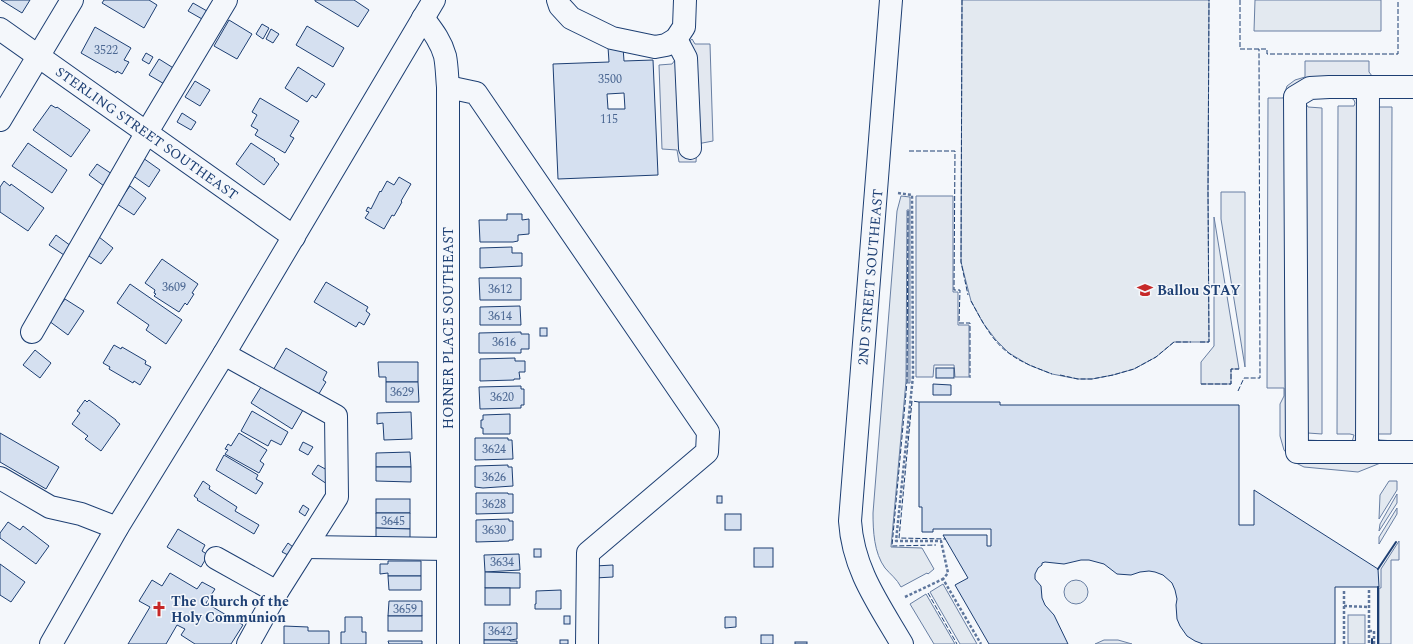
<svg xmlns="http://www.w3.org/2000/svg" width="1413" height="644" font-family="Spectral,serif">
<rect width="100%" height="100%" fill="#f4f7fb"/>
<!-- green -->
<g fill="#e3e9f0" stroke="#687fa3">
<path d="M962 0H1209L1208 192 1209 342H1174L1156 357 1134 369 1113 375 1092 379H1078L1052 374 1029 365 1009 353 996 340 983 323 971 301 961 262Z"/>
<path d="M1255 0H1381V31H1254Z"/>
<path d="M1221 192H1245V367L1221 219Z"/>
<path d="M901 196 910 197V383H908L909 210H907L906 381 891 547 922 548 934 569 928 574 927 573 901 587C897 579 890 574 885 568 874 553 873 531 873 513L897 211Z"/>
<path d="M1214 217 1239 369H1231V384H1201V362L1214 346Z"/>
<path d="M1389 481H1397V490L1379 519 1380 495Z"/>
<path d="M1397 494V503L1379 531 1380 524Z"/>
<path d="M1397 508V514L1379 544V537Z"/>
<path d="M1399 541V560H1391V644H1379V588H1381V569Z"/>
<circle cx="1076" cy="592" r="12"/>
<path d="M943 584 977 644H960L930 592Z"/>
<path d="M926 594 955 644H934L910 604Z"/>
<rect x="1348" y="615" width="17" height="29"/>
<path d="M1104 640H1118L1132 644H1095Z"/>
</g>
<!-- parking -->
<g fill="#e3e8f0" stroke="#687fa3" fill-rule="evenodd">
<path d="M692 39 695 44H710L713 141 697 144 696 162H679L677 150 662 149 659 65 672 64 675 60 673 55Z"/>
<path d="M1305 61H1369V72L1372 76 1378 98V107H1392L1391 434H1376L1377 438 1380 440 1395 441V460H1388L1358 472 1304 467 1294 462 1284 450 1280 436V404L1284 396V388H1267L1268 98H1283L1287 86 1295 80 1305 77ZM1311 97H1350L1354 100 1355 103 1354 106H1338L1337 434H1350L1354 435 1352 442 1306 440 1308 433 1322 434V108L1308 107 1305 102Z"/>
<path d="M916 196H953V292H958V325H969V377H955L954 365H934L933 377H916Z"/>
</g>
<!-- building -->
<g fill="#d5e0f0" stroke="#1d3f73" fill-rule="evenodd">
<path d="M1 0H30L22 13Z"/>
<path d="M104 0H149L157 5 144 28 102 3Z"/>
<path d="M315 0H354L369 10 358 27 315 1Z"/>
<path d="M193 3 207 11 202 19 188 11Z"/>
<path d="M229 20 252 34 237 59 214 46Z"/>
<path d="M262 24 269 28 263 39 256 34Z"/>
<path d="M307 26 344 48 333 67 296 45Z"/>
<path d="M95 27 131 48 124 60 129 62 122 74 117 71 116 73 81 53Z"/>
<path d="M271 29 279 34 273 43 266 39Z"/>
<path d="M608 47H623L624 61 653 60 658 175 558 179 553 64 609 62ZM624 93 625 109H608L607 94Z"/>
<path d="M146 53 153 57 149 64 142 60Z"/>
<path d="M159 59 175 69 166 85 149 75Z"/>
<path d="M298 67 325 84 316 98 312 95 307 102 285 88Z"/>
<path d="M195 81 210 90 200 106 185 97Z"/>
<path d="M260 98 299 121 290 136 294 138 285 153 255 135 258 130 251 126 257 115 252 112Z"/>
<path d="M51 105 56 108 57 107 90 130 71 157 33 130Z"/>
<path d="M182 113 196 122 191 130 177 122Z"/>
<path d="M28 143 67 170 52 193 12 166Z"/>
<path d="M251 143 275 159 274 160 279 164 264 185 236 164Z"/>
<path d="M143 158 160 170 149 187 132 175Z"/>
<path d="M97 164 112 174 104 186 89 175Z"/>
<path d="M399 177 411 184 401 201 402 202 394 216 392 215 384 229 365 218 369 212 366 211 368 207 371 209 380 191 381 192 387 181 394 185Z"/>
<path d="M4 181 10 186 11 184 44 208 28 231 0 212V187Z"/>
<path d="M130 186 146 198 134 215 117 204Z"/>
<path d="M507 214H522V220L529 219V234L518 235V241L513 242H480L479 220H507Z"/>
<path d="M56 235 71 246 64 255 49 245Z"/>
<path d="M99 237 113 248 101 264 86 254Z"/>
<path d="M512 247V253H522V266L480 268V248Z"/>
<path d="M162 259 198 284 192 293 194 294 187 305 185 303 179 312 154 296 156 294 154 293 155 290 145 283Z"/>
<path d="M479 278H521V300H480Z"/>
<path d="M326 282 368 307 366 311 370 314 364 325 359 322 356 327 314 302Z"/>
<path d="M130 284 182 320 166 344 146 330 149 325 117 303Z"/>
<path d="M65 299 84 311 68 335 49 321Z"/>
<path d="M520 306 521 325H480V307Z"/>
<rect x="540" y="328" width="7" height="8"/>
<path d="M521 332V334H529V349H521V353H479V333Z"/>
<path d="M114 345 121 349 122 347 146 361 145 364 151 367 140 385 134 381 133 383 109 369 110 367 103 363Z"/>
<path d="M286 348 327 372 323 380 326 382 317 397 272 372Z"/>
<path d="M35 350 51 363 40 378 23 365Z"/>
<path d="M515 358V361H525V372H519L520 379H514V380L480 381V359Z"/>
<path d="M378 362H418V382H386V377H379Z"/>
<rect x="936" y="368" width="18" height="10"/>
<path d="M386 382H418L419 402H386Z"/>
<path d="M933 384 951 385V395H933Z"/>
<path d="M521 386V389H524V405H521V408L480 409 479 387Z"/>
<path d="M261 387 267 391 268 390 303 410 292 429 251 403Z"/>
<path d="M85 400 87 402 89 400 116 420V421L120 424 101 451 85 439 88 436 72 424 80 413 77 411Z"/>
<path d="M919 402H1000V405H1239V525H1254V490L1378 569 1379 587H1335V644H1203L1195 641 1187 636 1180 626 1177 619 1176 605 1177 599 1175 590 1172 583 1163 575 1155 572 1149 571 1140 572 1131 575 1117 574 1104 564 1089 560H1081L1064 564 1045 562 1042 563V565L1038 568 1035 574V579L1041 586 1042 598 1045 605 1054 615 1068 644H989L955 585 968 578 943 535H987V546H991V529H933V532H922V507H919Z"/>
<path d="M252 411 288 432 281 445 271 440 268 446 241 431Z"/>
<path d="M411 412 412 439 384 440 383 423 377 424V413Z"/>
<path d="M510 414V434H483V428H481V420H483V415Z"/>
<path d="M0 433 59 467 46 489 0 462Z"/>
<path d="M239 433 267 450 260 461 264 464 259 473 225 454 228 450 225 449 228 444 231 446Z"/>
<path d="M475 438H508V440H512L513 459 475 460Z"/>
<path d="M303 442 313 447 308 455 299 450Z"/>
<path d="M410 452 411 467H376V453Z"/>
<path d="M224 455 258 475 256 479 263 483 256 494 216 470Z"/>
<path d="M318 465 327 470V484L312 474Z"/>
<path d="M508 465V467H512L513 486 483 488 475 487V466Z"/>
<path d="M376 467H411V482L376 481Z"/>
<path d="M203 481 210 486 209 489 237 507 235 511 259 525 254 534 197 500 198 499 194 496Z"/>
<path d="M476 493H508V494H513V513L476 514Z"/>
<rect x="717" y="496" width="5" height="7"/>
<rect x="376" y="499" width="34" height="14"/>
<path d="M303 505 309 509 305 516 299 512Z"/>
<path d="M376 513H410V529L376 528Z"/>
<rect x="725" y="514" width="16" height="16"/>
<path d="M509 519V521H513V540H509V541L476 542V520Z"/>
<path d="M8 522 20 530 23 526 49 546 36 564 0 538V533Z"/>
<path d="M376 528 410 529V543H376Z"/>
<path d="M178 529 205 545 202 551 208 555 201 567 167 547Z"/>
<path d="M288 543 293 547 288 555 282 552Z"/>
<rect x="754" y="548" width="19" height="19"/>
<rect x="534" y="549" width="7" height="8"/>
<path d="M519 554 520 570 485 572 484 555Z"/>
<path d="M388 561H421V576H388V573L380 574V564H388Z"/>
<path d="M0 564 25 582 11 602 0 595Z"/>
<path d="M613 565V577L595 578V566Z"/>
<path d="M485 572 520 573V588H485Z"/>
<path d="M170 573 197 589 202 582 215 589 206 603 243 625 231 644H195L181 635 185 629 177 625 166 644H128L150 607 139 601 152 580 162 586Z"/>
<path d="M388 576H421V590H389Z"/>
<rect x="485" y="588" width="25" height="17"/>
<path d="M561 590V609H535V604H536V591Z"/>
<path d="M389 601H422V616H388Z"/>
<rect x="388" y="616" width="34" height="15"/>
<rect x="564" y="616" width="6" height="8"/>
<path d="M345 617H362V632H366V644H341V632H345Z"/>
<path d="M725 617H736V627L725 628Z"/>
<path d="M484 623H517V639L510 640H484Z"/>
<path d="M284 626 308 627V631H329V644H284Z"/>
<rect x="761" y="635" width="12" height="9"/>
<path d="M484 640H510V641H517V644H484Z"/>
<rect x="560" y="640" width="8" height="4"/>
<path d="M388 641H422V644H389Z"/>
<rect x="795" y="642" width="12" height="2"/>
</g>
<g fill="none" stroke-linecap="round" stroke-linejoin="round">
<defs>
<g id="minor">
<path d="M558 0 560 6 571 18 612 38 655 47 666 45 676 39 684 27 685 0"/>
<path d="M891 0 850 521C853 569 878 603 902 644"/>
<path d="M423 18C432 30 441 41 445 56 447 66 447 77 448 87V644"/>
<path id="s1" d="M0 29 294 237"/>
<path d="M676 39 686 58 690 148"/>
<path d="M448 87 476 93 708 432 707 452 588 553 587 644"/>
<path d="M1413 87H1329L1310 88 1295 97 1297 452H1413"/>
<path d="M0 120 72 0"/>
<path d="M32 332 147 132 226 0"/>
<path d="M224 354 336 416 337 497 277 592 248 644"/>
<path d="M1367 452 1368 87"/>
<path d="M0 478 50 507 81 514 117 528"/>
<path d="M306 547 448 549"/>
<path d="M216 558 277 592"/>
</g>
<path id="major" d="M51 644 117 528 224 354 434 0"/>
</defs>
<!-- minor casing -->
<use href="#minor" stroke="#1d3f73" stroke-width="24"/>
<!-- major casing -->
<use href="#major" stroke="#1d3f73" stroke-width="24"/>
<!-- path -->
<g stroke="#5e769c" stroke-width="2.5" stroke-dasharray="3 2" stroke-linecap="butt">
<path d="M898 193 912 195 913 376 896 541H941L948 573 943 579 981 644"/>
<path d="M1369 590V644"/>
<path d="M1344 591V644"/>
<path d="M905 597 943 579"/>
<path d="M1344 606 1369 607"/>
<path d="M1369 631H1374V644"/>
</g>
<!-- minor -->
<use href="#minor" stroke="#f4f7fb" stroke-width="22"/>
<!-- major -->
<use href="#major" stroke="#f4f7fb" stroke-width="22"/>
<!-- fence -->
<g stroke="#1d3f73" stroke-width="1" stroke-dasharray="5 2" stroke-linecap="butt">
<path d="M962 0 961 262 968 295"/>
<path d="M1240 0V49H1267V54H1398V0"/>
<path d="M909 151H955L954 290H960L959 323H970V378"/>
<path d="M908 211 907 382 892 546 936 545"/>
<path d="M971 301C981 319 992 342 1010 354 1022 363 1037 368 1052 374"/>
<path d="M1200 342H1209L1208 192 1209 0"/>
<path d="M1060 375 1078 379H1092L1113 375 1134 369 1156 357 1174 342H1191"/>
<path d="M1201 384H1231V369H1239"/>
<path d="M1238 391 1244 378H1260L1259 49"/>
<path d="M919 402 912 401 899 538 946 539"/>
<path d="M928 593 957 644"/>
</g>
<!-- wall -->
<g stroke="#1d3f73" stroke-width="2">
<path d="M1378 569 1396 542"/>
<path d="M1372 639V644"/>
<path d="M1378 644V587"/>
</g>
</g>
<!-- icons -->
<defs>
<symbol id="school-bare" viewBox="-9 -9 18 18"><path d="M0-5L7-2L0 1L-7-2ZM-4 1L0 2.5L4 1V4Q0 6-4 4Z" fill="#c62828" stroke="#f4f7fb" stroke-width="2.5" paint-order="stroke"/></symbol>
<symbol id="church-bare" viewBox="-9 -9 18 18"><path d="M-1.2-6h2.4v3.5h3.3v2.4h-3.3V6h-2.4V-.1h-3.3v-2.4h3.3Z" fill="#c62828" stroke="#f4f7fb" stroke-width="2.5" paint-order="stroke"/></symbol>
</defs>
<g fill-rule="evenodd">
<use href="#school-bare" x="1134" y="279" width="22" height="22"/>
<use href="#church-bare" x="148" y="598" width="22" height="22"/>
</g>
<g text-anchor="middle" stroke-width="3" stroke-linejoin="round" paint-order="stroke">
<!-- number labels -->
<g font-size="12" fill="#4b6792">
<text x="106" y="54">3522</text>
<text x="610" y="83">3500</text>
<text x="609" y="123">115</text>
<text x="174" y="291">3609</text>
<text x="500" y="293">3612</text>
<text x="500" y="320">3614</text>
<text x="504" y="346">3616</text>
<text x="402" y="396">3629</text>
<text x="502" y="401">3620</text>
<text x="494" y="453">3624</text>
<text x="494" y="481">3626</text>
<text x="494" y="508">3628</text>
<text x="393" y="525">3645</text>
<text x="494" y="534">3630</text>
<text x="502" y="566">3634</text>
<text x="405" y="613">3659</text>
<text x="500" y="635">3642</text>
</g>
<!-- street labels -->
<g font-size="14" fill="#1d3f73" stroke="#f4f7fb">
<text dy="5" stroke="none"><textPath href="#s1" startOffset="180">STERLING STREET SOUTHEAST</textPath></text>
<text transform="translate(870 277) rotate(-85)" y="5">2ND STREET SOUTHEAST</text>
<text transform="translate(448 328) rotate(-90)" y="5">HORNER PLACE SOUTHEAST</text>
</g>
<!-- poi labels -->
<g font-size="14" font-weight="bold" fill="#1d3f73" stroke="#f4f7fb" text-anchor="start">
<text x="1157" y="295">Ballou STAY</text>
<text x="171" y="606">The Church of the<tspan x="171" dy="16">Holy Communion</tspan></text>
</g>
</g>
</svg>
